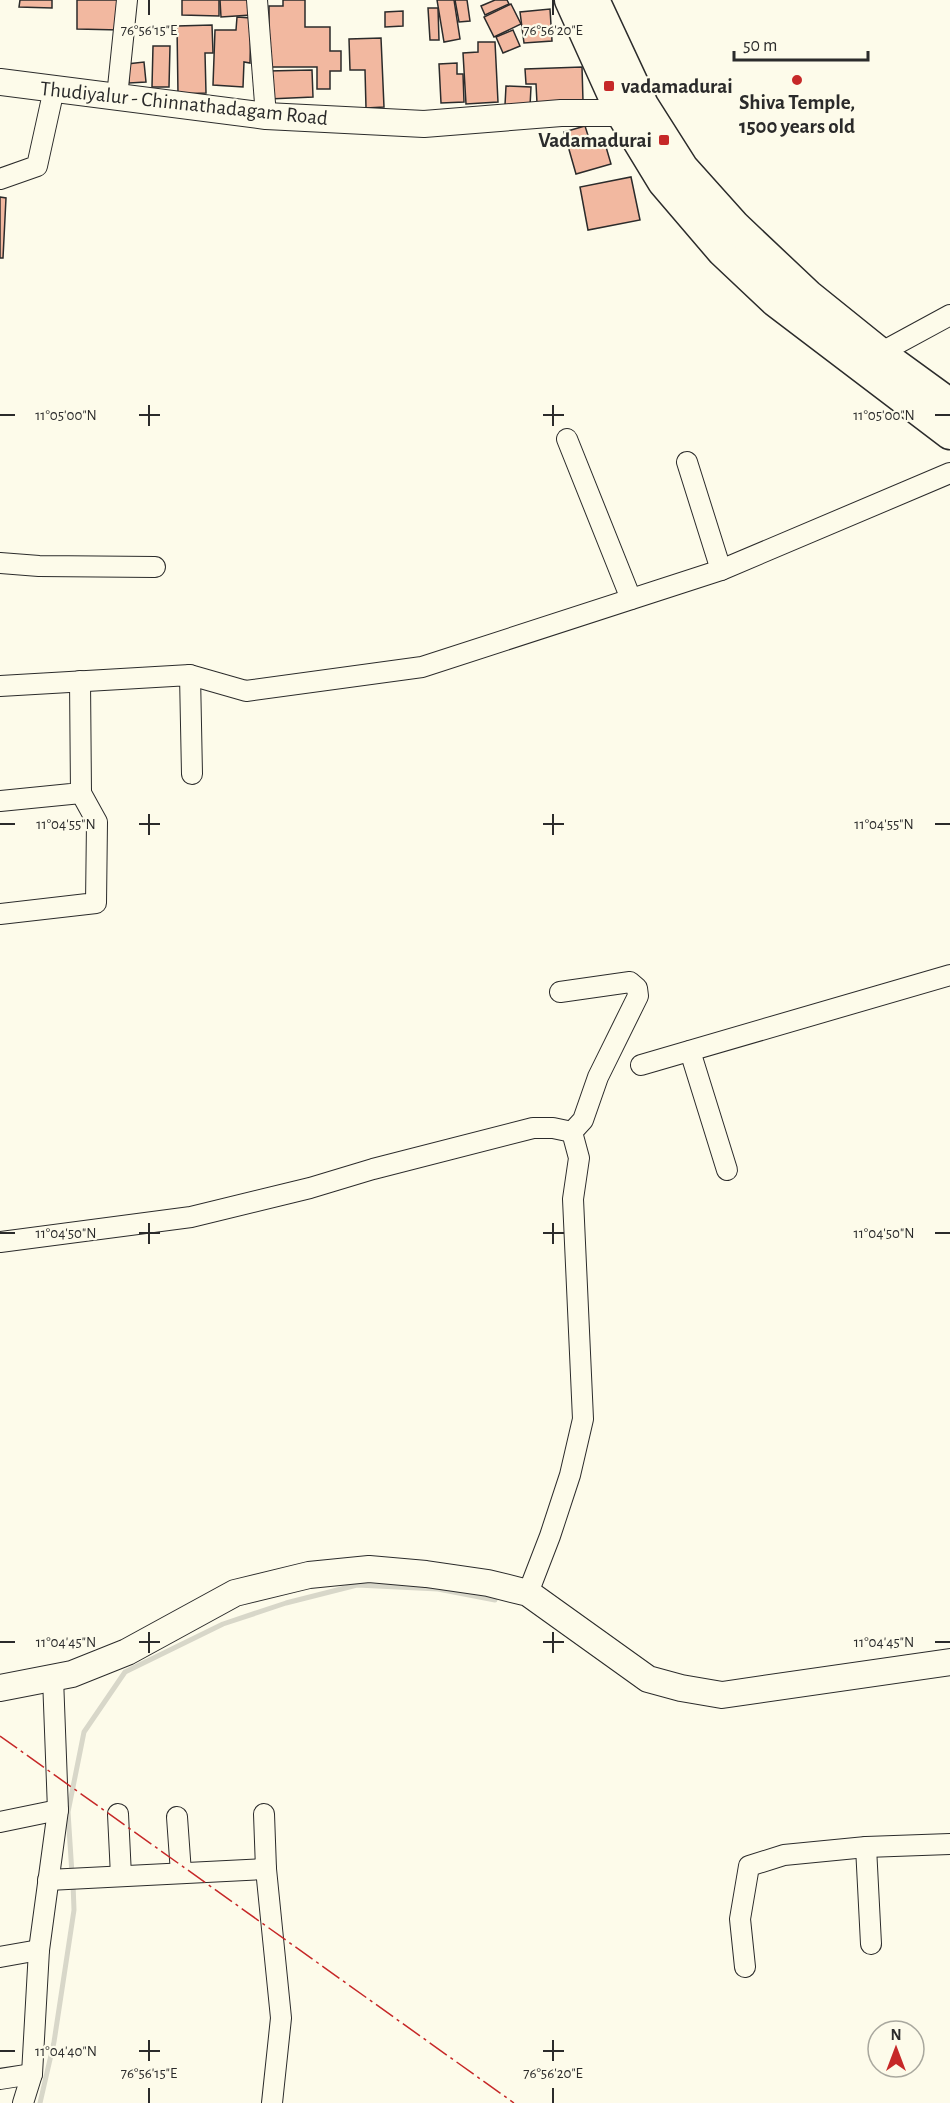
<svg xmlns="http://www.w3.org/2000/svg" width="950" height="2103" font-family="'Alegreya Sans',sans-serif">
<rect width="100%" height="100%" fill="#fdfbea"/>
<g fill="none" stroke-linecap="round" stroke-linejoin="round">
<!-- stream -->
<g stroke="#d8d7c9" stroke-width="5">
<path d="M72 1874 68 1812 84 1732 125 1672 223 1624 286 1603 357 1585 438 1589 495 1600"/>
<path d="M40 2103 54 2042 74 1910 73 1883"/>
</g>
</g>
<!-- building -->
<g fill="#f2b8a0" stroke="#2b2b2b" stroke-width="1.5">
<path d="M20 0H52V8L19 7Z"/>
<path d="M77 0H121L120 30 77 29Z"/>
<path d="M182 0H219V16L182 15Z"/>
<path d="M220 0H251V15L221 17Z"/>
<path d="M283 0H305V27H330V51H341V71H330V89H317V67H269V6H283Z"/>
<path d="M437 0H454L460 39 444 42Z"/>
<path d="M455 0H467L470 21 459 22Z"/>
<path d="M495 0H507L509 4 485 15 481 6Z"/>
<path d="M511 4 521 24 494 37 484 17Z"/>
<path d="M428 8H438L439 40H430Z"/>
<path d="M550 9 552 41 524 43 520 12Z"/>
<path d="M403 11V26L385 27V12Z"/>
<path d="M237 17 251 18 250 63 244 62 243 87 213 85 215 30H236Z"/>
<path d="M212 25 213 53H205L206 93 178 94 177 26Z"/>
<path d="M513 30 520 46 503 53 496 37Z"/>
<path d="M381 38 384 107 366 108 365 70H350L349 39Z"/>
<path d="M478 42H495L498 102 466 104 463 53 478 52Z"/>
<path d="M153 46H170L169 87H152Z"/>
<path d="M144 62 146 82 129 83 127 64Z"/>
<path d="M457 63V74H463L464 102 441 103 439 64Z"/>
<path d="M582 67 583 101 537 103 536 84H526L525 69Z"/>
<path d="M312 70 313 97 269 99 268 71Z"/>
<path d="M506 86 531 87 530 106 505 105Z"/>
<path d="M585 126 591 145 604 140 611 164 576 174 564 132Z"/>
<path d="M631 177 640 220 588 230 580 187Z"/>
<path d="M0 197 6 198 3 258H0Z"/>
</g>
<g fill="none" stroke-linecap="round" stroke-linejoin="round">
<defs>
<g id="minor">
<path d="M257 0 266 116"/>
<path d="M117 97 127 0"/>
<path d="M0 179 37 166 54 89"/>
<path d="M880 353 950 315"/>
<path d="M567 439 631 599"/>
<path d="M687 462 721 570"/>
<path d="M0 563 39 566 155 567"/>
<path d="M190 675 246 691 422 667 721 570 950 473"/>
<path d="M0 686 190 675 192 774"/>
<path d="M0 801 81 793 80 681"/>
<path d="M0 914 96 903 97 822 81 793"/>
<path d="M560 992 630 982 637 988 638 996 598 1077 583 1120 572 1132"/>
<path d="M690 1051 727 1170"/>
<path d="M641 1065 950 975"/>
<path d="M0 1242 191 1217 310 1188 373 1169 533 1128H553L572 1132 579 1158 573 1199 583 1419 570 1475 550 1536 528 1593"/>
<path d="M118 1814 121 1876"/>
<path d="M264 1814 266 1869 281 2018 272 2103"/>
<path d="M177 1817 181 1873"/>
<path d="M0 1822 58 1810"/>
<path d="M866 1847 871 1944"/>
<path d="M48 1880 266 1869"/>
<path d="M0 1957 39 1950"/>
<path d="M745 1967 740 1919 749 1866 784 1855 866 1847 950 1844"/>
<path d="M0 2079 32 2074"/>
<path d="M23 2103 32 2074 39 1950 58 1810 53 1678"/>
</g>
<g id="major">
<path d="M0 82 266 116 424 124 561 113H621"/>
<path d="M0 1688 72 1674 127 1652 235 1593 309 1575 369 1569 426 1574 488 1583 528 1593 648 1679 681 1688 722 1695 950 1662"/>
</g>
<g id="highway">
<path d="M570 0 621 113 663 182 722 251 775 301 950 434"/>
<path d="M594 0 643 105 683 168 735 226 808 295 880 353 950 404"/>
</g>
</defs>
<!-- minor casing -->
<use href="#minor" stroke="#2b2b2b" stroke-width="22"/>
<!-- major casing -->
<use href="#major" stroke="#2b2b2b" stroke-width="28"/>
<!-- highway casing -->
<use href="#highway" stroke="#2b2b2b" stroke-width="33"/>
<!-- minor -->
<use href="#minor" stroke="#fdfbea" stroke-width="20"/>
<!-- major -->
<use href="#major" stroke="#fdfbea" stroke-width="26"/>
<!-- highway -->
<use href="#highway" stroke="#fdfbea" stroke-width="30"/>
<!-- power -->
<path stroke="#c62828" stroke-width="1.5" stroke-dasharray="21 4.5 3 4.5" stroke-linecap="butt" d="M0 1736 514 2103"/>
</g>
<!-- ticks -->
<path fill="none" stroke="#2b2b2b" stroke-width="2" d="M149 0V15M553 0V15M149 405V426M553 405V426M0 415H15M139 415H160M543 415H564M935 415H950M149 814V835M553 814V835M0 824H15M139 824H160M543 824H564M935 824H950M149 1223V1244M553 1223V1244M0 1233H15M139 1233H160M543 1233H564M935 1233H950M149 1632V1653M553 1632V1653M0 1642H15M139 1642H160M543 1642H564M935 1642H950M149 2040V2061M553 2040V2061M0 2051H15M139 2051H160M543 2051H564M149 2088V2103M553 2088V2103"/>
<!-- markers -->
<g fill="#c62828" stroke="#fdfbea" stroke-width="2">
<circle cx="797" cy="80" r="6"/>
<rect x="603" y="80" width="12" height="12" rx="3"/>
<rect x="658" y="134" width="12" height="12" rx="3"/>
</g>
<g text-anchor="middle" stroke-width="4.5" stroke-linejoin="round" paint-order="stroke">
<!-- poi labels -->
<g font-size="21" font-weight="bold" fill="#2b2b2b" stroke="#fdfbea" text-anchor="start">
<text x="621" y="93">vadamadurai</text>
<text x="797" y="109" text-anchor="middle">Shiva Temple,<tspan x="797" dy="24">1500 years old</tspan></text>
<text x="652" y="147" text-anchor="end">Vadamadurai</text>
</g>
<!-- street labels -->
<g font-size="21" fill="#2b2b2b" stroke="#fdfbea">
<text transform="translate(184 103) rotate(6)" y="7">Thudiyalur - Chinnathadagam Road</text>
</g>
</g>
<g font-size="15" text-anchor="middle" fill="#2b2b2b" stroke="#fdfbea" stroke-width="4.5" stroke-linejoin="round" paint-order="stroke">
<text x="149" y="35">76°56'15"E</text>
<text x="553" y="35">76°56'20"E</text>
<text x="66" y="420">11°05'00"N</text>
<text x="884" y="420">11°05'00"N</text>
<text x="66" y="829">11°04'55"N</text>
<text x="884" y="829">11°04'55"N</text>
<text x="66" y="1238">11°04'50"N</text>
<text x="884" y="1238">11°04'50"N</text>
<text x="66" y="1647">11°04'45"N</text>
<text x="884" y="1647">11°04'45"N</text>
<text x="66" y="2056">11°04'40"N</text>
<text x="149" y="2078">76°56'15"E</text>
<text x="553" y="2078">76°56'20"E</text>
</g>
<!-- north arrow -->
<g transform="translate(896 2049)"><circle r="28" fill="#fdfbea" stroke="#a9a89e" stroke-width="1.5"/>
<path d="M0-4.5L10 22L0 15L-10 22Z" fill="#c62828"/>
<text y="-9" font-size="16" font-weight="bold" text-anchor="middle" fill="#2b2b2b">N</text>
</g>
<!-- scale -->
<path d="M734 51v9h134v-9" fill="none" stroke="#2b2b2b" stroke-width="3"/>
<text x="743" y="51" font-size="18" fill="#2b2b2b" stroke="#fdfbea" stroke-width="4.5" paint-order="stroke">50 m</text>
</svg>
